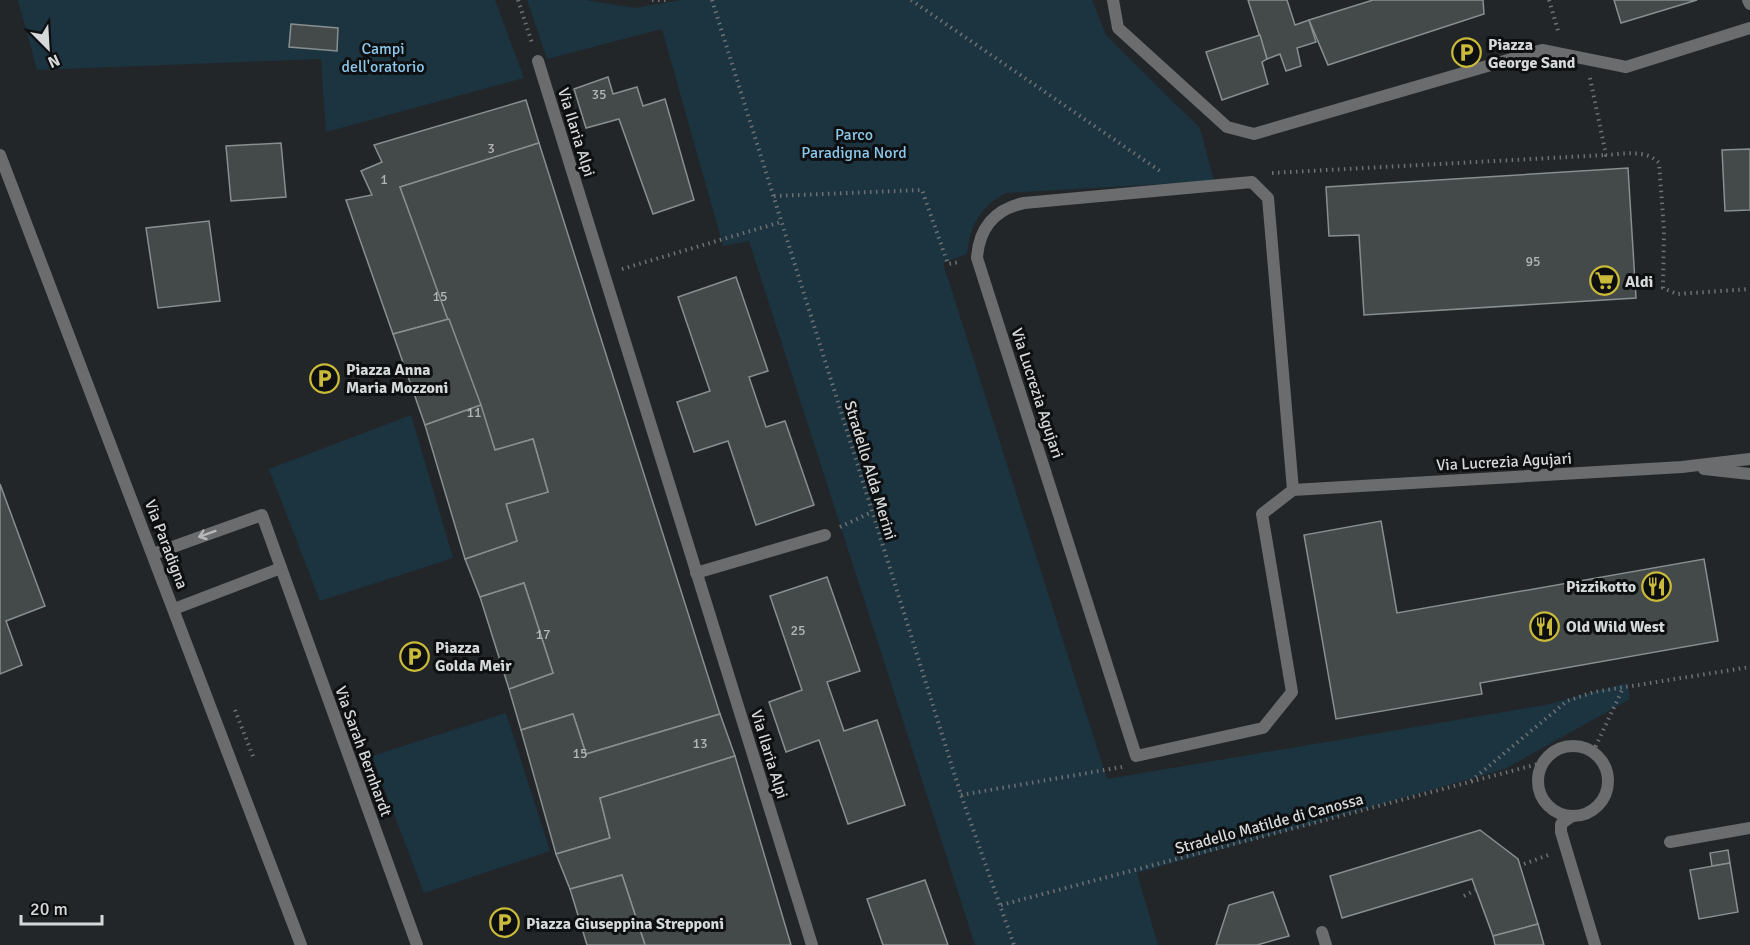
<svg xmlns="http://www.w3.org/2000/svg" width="1750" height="945" font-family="Signika,sans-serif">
<rect width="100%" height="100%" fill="#222629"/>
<!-- green -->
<g fill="#1c3340">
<path d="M18 0H495L524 78 326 132 321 59 37 70Z"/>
<path d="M527 0H586L635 8 680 0H1092L1106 35 1200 128 1214 181 1006 193C980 206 970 226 967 254L943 263 1107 779 1545 705 1627 683 1630 699 1505 769 1137 873 1158 945H975L749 241 723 246 662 29 547 59Z"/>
<path d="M411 415 453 558 320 601 269 469Z"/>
<path d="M506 713 550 851 424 893 372 756Z"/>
</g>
<!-- building -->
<g fill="#44494a" stroke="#888f90" stroke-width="1.5">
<path d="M1248 0H1287L1295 25 1309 20 1316 42 1297 48 1301 66 1286 71 1280 54 1267 59Z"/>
<path d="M1373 0H1483L1484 14 1328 65 1309 20Z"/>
<path d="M1614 0H1697L1621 23Z"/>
<path d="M291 24 338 28 337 51 289 47Z"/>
<path d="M1260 35 1267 59 1262 62 1268 84 1222 100 1206 52Z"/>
<path d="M608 77 613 94 637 87 643 106 665 99 694 200 653 214 619 119 586 128 574 89Z"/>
<path d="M526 100 539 143 400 187 449 319 393 334 346 200 372 195 361 171 382 162 374 145Z"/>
<path d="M281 143 286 197 231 201 226 146Z"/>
<path d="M539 143 720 714 586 754 573 714 521 730 509 689 553 673 524 583 480 597 465 559 517 541 506 504 548 492 533 439 495 450 400 187Z"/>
<path d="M1750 149V210L1725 211 1722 150Z"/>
<path d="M1628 168 1636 298 1364 315 1359 235 1329 236 1326 187Z"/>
<path d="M209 221 220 301 158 308 146 228Z"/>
<path d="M736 277 768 371 749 377 766 427 785 421 814 505 756 525 728 441 694 452 677 402 710 391 678 297Z"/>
<path d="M449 319 481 405 425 425 393 334Z"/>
<path d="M481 405 495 450 533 439 548 492 506 504 517 541 465 559 425 425Z"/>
<path d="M0 484 45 606 6 621 22 665 0 674Z"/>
<path d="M1381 521 1397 613 1704 559 1718 641 1480 683 1482 694 1336 719 1304 535Z"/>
<path d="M827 577 860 671 827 682 844 731 877 720 905 805 848 824 819 740 786 752 769 702 802 690 770 596Z"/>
<path d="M524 583 553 673 509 689 480 597Z"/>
<path d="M573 714 586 754 720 714 735 756 600 798 610 838 556 854 521 730Z"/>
<path d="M735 756 791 945H645L622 875 570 889 556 854 610 838 600 798Z"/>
<path d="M1480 830 1518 859 1538 924 1493 936 1472 879 1342 918 1330 876Z"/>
<path d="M1728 850 1730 863 1712 866 1710 853Z"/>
<path d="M1730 863 1738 912 1699 919 1690 870Z"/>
<path d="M622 875 645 945H587L570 889Z"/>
<path d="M925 880 948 945H883L867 899Z"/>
<path d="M1273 892 1289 936 1257 945H1216L1229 905Z"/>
<path d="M1538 924 1544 945H1495L1493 936Z"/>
</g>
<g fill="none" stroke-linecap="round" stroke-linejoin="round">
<!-- path -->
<g stroke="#6d7173" stroke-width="4" stroke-dasharray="1.5 4.5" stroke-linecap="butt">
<path d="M518 0 532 43"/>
<path d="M652 0H669"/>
<path d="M712 0 961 795 1014 945"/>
<path d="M911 0 1160 171"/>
<path d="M1549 0 1559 34"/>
<path d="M1590 78 1606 155C1624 154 1646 149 1659 163L1664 230 1663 288 1677 294 1750 289"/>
<path d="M1272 173 1606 155"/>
<path d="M774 196 922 190 948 264 959 262"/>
<path d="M622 269 781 222"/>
<path d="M840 527 872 512"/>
<path d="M235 710 254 759"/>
<path d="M1593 752 1623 688"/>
<path d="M1471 781 1567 701 1594 692 1750 667"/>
<path d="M961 795 1122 767"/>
<path d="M1524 864 1548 855"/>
<path d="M1464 896 1475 890"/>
<path d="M1001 905 1542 763"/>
</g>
<!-- lane -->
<path stroke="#6a6c6e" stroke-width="12" d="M696 573 825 535"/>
<!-- street -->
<g stroke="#6a6c6e" stroke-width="12">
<path d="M1113 0 1118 28 1227 127 1254 134 1542 50 1626 67 1750 28"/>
<path d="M1748 0 1750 4"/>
<path d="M538 61 812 945"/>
<path d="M0 155 301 945"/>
<path d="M1704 469 1750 474"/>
<path d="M1293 490 1268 198 1252 182 1024 203C995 209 979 228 977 258L1136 756 1263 728 1292 692 1262 514 1293 490 1682 467 1750 459"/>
<path d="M153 554 262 515 417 945"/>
<path d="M174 609 281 568"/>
<circle cx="1573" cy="781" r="35"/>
<path d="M1572 816 1561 824V832L1595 945"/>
<path d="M1670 842 1750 828"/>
<path d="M1322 932 1326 945"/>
</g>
</g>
<!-- one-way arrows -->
<defs><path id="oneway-shaft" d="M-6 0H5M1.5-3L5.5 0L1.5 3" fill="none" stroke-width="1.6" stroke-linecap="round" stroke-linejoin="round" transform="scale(1.5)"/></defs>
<use stroke="#b6b8ba" href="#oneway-shaft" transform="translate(207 534) rotate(160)"/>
<!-- icons -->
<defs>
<symbol id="parking-ring" viewBox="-11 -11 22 22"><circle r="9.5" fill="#0d0f10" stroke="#caba3a" stroke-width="1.5"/><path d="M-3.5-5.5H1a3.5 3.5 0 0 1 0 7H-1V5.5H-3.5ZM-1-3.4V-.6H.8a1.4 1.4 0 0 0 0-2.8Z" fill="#caba3a"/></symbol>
<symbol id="supermarket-ring" viewBox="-11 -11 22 22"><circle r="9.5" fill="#0d0f10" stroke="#caba3a" stroke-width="1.5"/><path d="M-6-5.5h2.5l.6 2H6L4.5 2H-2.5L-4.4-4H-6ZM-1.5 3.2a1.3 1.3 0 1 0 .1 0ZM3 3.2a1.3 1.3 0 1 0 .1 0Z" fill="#caba3a"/></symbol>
<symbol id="restaurant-ring" viewBox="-11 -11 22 22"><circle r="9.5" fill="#0d0f10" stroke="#caba3a" stroke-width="1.5"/><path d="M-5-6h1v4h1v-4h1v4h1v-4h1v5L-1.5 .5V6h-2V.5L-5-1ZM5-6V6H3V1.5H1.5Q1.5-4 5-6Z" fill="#caba3a"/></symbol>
</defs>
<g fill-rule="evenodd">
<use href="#parking-ring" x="1450" y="36" width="33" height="33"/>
<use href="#supermarket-ring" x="1588" y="264" width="33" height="33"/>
<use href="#parking-ring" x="308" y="362" width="33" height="33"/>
<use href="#restaurant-ring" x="1640" y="570" width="33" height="33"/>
<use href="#restaurant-ring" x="1528" y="610" width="33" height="33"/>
<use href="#parking-ring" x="398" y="640" width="33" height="33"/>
<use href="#parking-ring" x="488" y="906" width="33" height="33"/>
</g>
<g text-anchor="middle" stroke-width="6" stroke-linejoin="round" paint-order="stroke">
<!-- number labels -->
<g font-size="14" fill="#b2b5b6">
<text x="599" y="99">35</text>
<text x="491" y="153">3</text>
<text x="384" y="184">1</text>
<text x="1533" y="266">95</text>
<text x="440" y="301">15</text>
<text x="474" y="417">11</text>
<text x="798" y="635">25</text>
<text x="543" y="639">17</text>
<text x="700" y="748">13</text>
<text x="580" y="758">15</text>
</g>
<!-- poi labels -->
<g font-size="16" font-weight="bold" fill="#d6d9da" stroke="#0d0f10" text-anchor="start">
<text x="1488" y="50">Piazza<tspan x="1488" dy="18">George Sand</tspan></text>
<text x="1625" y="287">Aldi</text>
<text x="346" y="375">Piazza Anna<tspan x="346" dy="18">Maria Mozzoni</tspan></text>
<text x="1636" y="592" text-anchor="end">Pizzikotto</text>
<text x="1566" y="632">Old Wild West</text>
<text x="435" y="653">Piazza<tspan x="435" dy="18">Golda Meir</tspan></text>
<text x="526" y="929">Piazza Giuseppina Strepponi</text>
</g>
<!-- park labels -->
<g font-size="16" fill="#8cc7ea" stroke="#0d0f10">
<text x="383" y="54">Campi<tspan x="383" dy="18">dell'oratorio</tspan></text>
<text x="854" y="140">Parco<tspan x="854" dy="18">Paradigna Nord</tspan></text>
</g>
<!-- street labels -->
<g font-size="16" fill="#d6d9da" stroke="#0d0f10">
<text transform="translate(577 132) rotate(73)" y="6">Via Ilaria Alpi</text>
<text transform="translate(1038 393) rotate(72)" y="6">Via Lucrezia Agujari</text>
<text transform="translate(1504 461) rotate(-3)" y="6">Via Lucrezia Agujari</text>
<text transform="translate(871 470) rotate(73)" y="6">Stradello Alda Merini</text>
<text transform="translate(167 544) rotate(69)" y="6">Via Paradigna</text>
<text transform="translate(364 751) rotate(70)" y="6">Via Sarah Bernhardt</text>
<text transform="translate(770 754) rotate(73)" y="6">Via Ilaria Alpi</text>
<text transform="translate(1269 823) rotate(-15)" y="6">Stradello Matilde di Canossa</text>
</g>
</g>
<!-- north arrow -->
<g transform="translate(48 48) rotate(156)" stroke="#0d0f10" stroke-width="4.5" paint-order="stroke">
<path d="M0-4.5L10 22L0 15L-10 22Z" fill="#d6d9da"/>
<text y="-9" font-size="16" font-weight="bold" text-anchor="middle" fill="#d6d9da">N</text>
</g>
<!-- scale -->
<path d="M21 915v9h81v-9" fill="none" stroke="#d6d9da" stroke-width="3"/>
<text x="30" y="915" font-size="18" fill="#d6d9da" stroke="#0d0f10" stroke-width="4.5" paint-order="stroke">20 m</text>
</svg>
